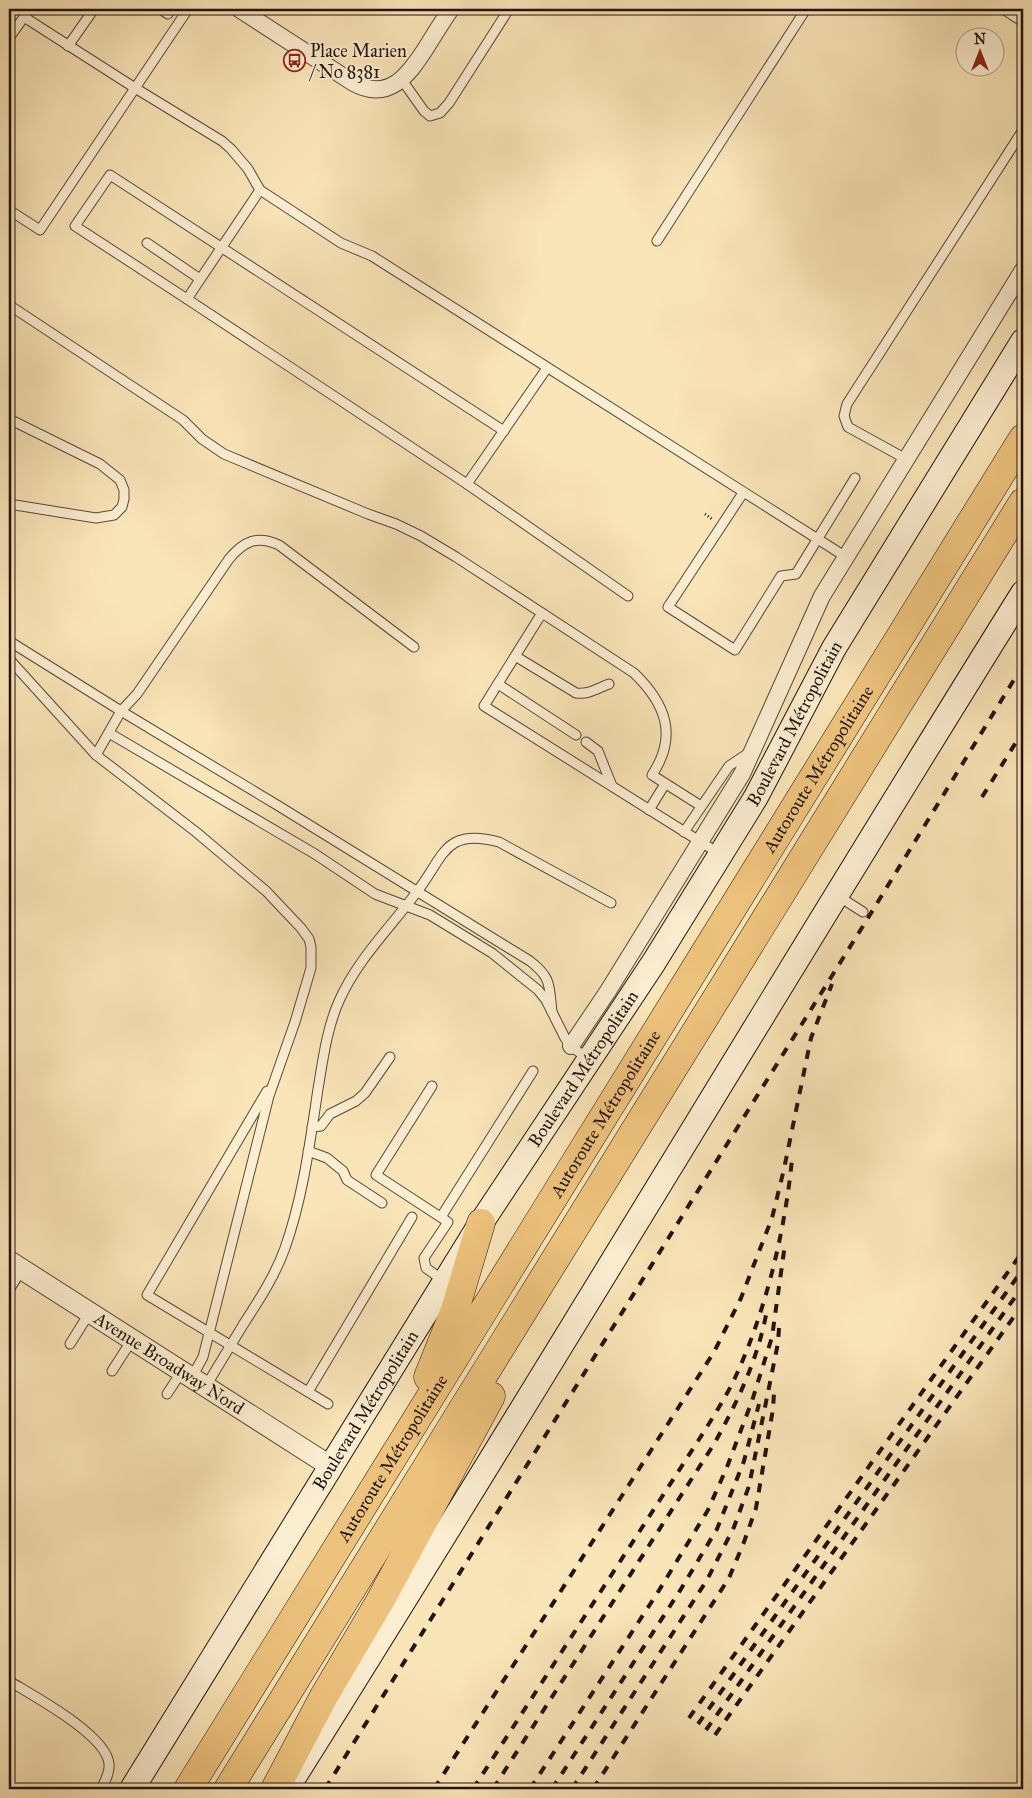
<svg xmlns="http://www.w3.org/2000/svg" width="1032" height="1798" font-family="'IM FELL Great Primer',serif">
<rect width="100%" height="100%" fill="#fae5b8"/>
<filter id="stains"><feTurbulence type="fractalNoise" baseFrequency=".004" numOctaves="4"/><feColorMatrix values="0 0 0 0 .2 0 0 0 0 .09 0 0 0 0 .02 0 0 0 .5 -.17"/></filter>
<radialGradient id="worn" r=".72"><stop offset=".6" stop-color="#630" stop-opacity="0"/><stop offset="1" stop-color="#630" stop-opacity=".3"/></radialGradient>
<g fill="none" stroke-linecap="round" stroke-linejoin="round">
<defs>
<g id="service">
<path d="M160 9 168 14"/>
<path d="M1003 9 1023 22"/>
<path d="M24 17 30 9"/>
<path d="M9 38 24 17 135 88 222 141 231 149 248 169 260 190 341 243 372 256 846 557"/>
<path d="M68 46 94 9"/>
<path d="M402 80 424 111 430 116 440 113 449 103 509 9"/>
<path d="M260 190 187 299 467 484"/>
<path d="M9 210 40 230 188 9"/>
<path d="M657 241 806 9"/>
<path d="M147 243 200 279"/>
<path d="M187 299 75 226 110 175 504 431"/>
<path d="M9 305 183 420 202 439 224 454 368 514 396 524 421 536 456 557 634 673C666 704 678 736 652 775L701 806"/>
<path d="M547 368 467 484 628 596"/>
<path d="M9 419 100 464 120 480 124 490V499L122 507 114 515 96 518 9 504"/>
<path d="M906 459 848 427 844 416 847 404 1023 130"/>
<path d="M743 493 668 607 735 650 781 576 796 574 855 478"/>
<path d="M542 613 484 706 720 854"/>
<path d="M9 641 121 711 137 694 229 559C244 541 257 535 279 545L414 647"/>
<path d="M515 656 576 693C588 695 598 688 609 684"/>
<path d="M9 659 96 755"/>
<path d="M498 684 576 735"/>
<path d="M109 733 315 854 375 894 430 915 492 953 538 990 546 1000 565 1038 571 1046 589 1060"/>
<path d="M586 742 598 751 612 786"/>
<path d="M649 810 665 784"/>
<path d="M684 832 729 766 750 752"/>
<path d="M838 896 863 912"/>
<path d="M432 1086 376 1175 448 1222 424 1258 426 1268 444 1281"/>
<path d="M267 1091 147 1295 328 1404"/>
<path d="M312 1127 321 1126 330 1114 356 1101 365 1093 390 1057"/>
<path d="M308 1151 327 1158 343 1171 347 1180 382 1203"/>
<path d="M441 1217 533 1071"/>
<path d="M9 1290 22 1269"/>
<path d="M70 1344 90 1312"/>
<path d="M112 1371 132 1340"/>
<path d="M192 1377 203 1357 269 1096 295 1022 311 968V947L309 939 301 928 266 891 196 832 96 755 121 711 277 805 530 961C552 978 549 986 552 1012"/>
<path d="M206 1386C218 1366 231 1345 243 1325 259 1300 275 1276 285 1248 303 1197 310 1142 318 1089 323 1059 327 1028 339 1001 357 960 390 928 416 893 444 858 443 827 499 842L611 903"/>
<path d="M308 1392 412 1217"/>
<path d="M167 1394 182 1371"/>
<path d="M9 1681C32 1695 107 1735 109 1764 110 1773 105 1781 101 1789"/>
</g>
<g id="minor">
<path d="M239 9 352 82C388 103 408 76 426 48 434 35 442 22 451 9"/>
<path d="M571 1046 608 991 742 774 822 596 1023 270"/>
</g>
<g id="tertiary">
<path id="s1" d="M9 1261 330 1466"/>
</g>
<g id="secondary">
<path d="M294 1777C541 1384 778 986 1023 593"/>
<path id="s2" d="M132 1789 481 1223 654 962 756 797 834 648 1023 341"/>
</g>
<g id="motorway">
<path d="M428 1377 455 1310 481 1223"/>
<path id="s3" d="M188 1789 1023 438"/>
<path d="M228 1789 1023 502"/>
<path d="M275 1789 324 1696 380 1601 491 1396"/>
</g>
</defs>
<!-- service casing -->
<use href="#service" stroke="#574838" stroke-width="11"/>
<!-- minor casing -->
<use href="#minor" stroke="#574838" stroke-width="18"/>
<!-- tertiary casing -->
<use href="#tertiary" stroke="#574838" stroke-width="22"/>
<!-- secondary casing -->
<use href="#secondary" stroke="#21130d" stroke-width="26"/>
<!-- motorway casing -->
<use href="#motorway" stroke="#21130d" stroke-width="29"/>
<!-- path -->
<path stroke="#21130d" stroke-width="3" stroke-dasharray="1 2.5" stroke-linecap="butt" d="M705 514 712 519"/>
<!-- service -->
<use href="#service" stroke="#fceed1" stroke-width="9"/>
<!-- minor -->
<use href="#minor" stroke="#fceed1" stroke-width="16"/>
<!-- tertiary -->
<use href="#tertiary" stroke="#fceed1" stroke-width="20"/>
<!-- secondary -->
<use href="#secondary" stroke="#fceed1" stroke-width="24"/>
<!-- motorway -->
<use href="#motorway" stroke="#edc27c" stroke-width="28"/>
<!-- rail -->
<g stroke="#21130d" stroke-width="4" stroke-dasharray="9 9" stroke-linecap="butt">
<path d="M982 797 1023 731"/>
<path d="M689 1718 1023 1251"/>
<path d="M698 1724 1023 1269"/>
<path d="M706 1730 1023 1286"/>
<path d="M715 1735 1023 1304"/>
<path d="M325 1789 868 918 1023 665"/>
<path d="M434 1789 714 1352 741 1298 772 1218 784 1169 811 1038 832 984"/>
<path d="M473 1789 698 1441C710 1422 723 1402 733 1382 765 1315 785 1232 792 1159"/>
<path d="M493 1789 714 1444C738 1401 758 1359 767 1310"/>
<path d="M530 1789 658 1592 708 1510 727 1467 752 1401 772 1337 785 1244"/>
<path d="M552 1789 681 1589 717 1529 744 1461 759 1404"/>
<path d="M572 1789 707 1580 734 1527 749 1486 778 1343 779 1328"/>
<path d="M593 1789 729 1578 744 1542 756 1508 773 1409 774 1393"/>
</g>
</g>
<!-- icons -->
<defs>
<symbol id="bus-ring" viewBox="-11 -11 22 22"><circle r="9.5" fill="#fceed1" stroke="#8f2418" stroke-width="1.5"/><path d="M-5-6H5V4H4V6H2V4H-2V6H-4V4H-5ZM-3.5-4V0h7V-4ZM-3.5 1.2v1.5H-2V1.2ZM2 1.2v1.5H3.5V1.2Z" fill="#8f2418"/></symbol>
</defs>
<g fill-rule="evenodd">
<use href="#bus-ring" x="282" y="48" width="25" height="25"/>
</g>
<g text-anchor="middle" stroke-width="4" stroke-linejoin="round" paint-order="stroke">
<!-- poi labels -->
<g font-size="18" fill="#21130d" stroke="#fceed1" text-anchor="start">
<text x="310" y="57">Place Marien<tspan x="310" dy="21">/ No 8381</tspan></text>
</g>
<!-- street labels -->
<g font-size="18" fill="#21130d" stroke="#fceed1">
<text dy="6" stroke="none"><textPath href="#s2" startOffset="1255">Boulevard Métropolitain</textPath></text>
<text dy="6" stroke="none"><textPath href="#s3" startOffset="1199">Autoroute Métropolitaine</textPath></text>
<text dy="6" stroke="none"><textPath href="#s2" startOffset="850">Boulevard Métropolitain</textPath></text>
<text dy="6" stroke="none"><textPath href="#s3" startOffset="794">Autoroute Métropolitaine</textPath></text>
<text dy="6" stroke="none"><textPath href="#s1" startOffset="190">Avenue Broadway Nord</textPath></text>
<text dy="6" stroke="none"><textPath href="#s2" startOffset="445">Boulevard Métropolitain</textPath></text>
<text dy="6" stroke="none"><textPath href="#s3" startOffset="389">Autoroute Métropolitaine</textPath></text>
</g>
</g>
<!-- margin -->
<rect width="1032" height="1798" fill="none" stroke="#fae5b8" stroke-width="30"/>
<rect x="10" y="10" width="1012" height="1778" fill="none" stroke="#21130d" stroke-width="2.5"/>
<rect x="15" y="15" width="1002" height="1768" fill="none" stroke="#21130d"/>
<!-- north arrow -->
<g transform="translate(980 52)"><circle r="24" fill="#fceed1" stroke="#a49683"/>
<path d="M0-4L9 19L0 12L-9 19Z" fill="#8f2418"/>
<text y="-8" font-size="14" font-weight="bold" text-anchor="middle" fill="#21130d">N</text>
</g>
<rect width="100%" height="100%" filter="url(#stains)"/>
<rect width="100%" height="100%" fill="url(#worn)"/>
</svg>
